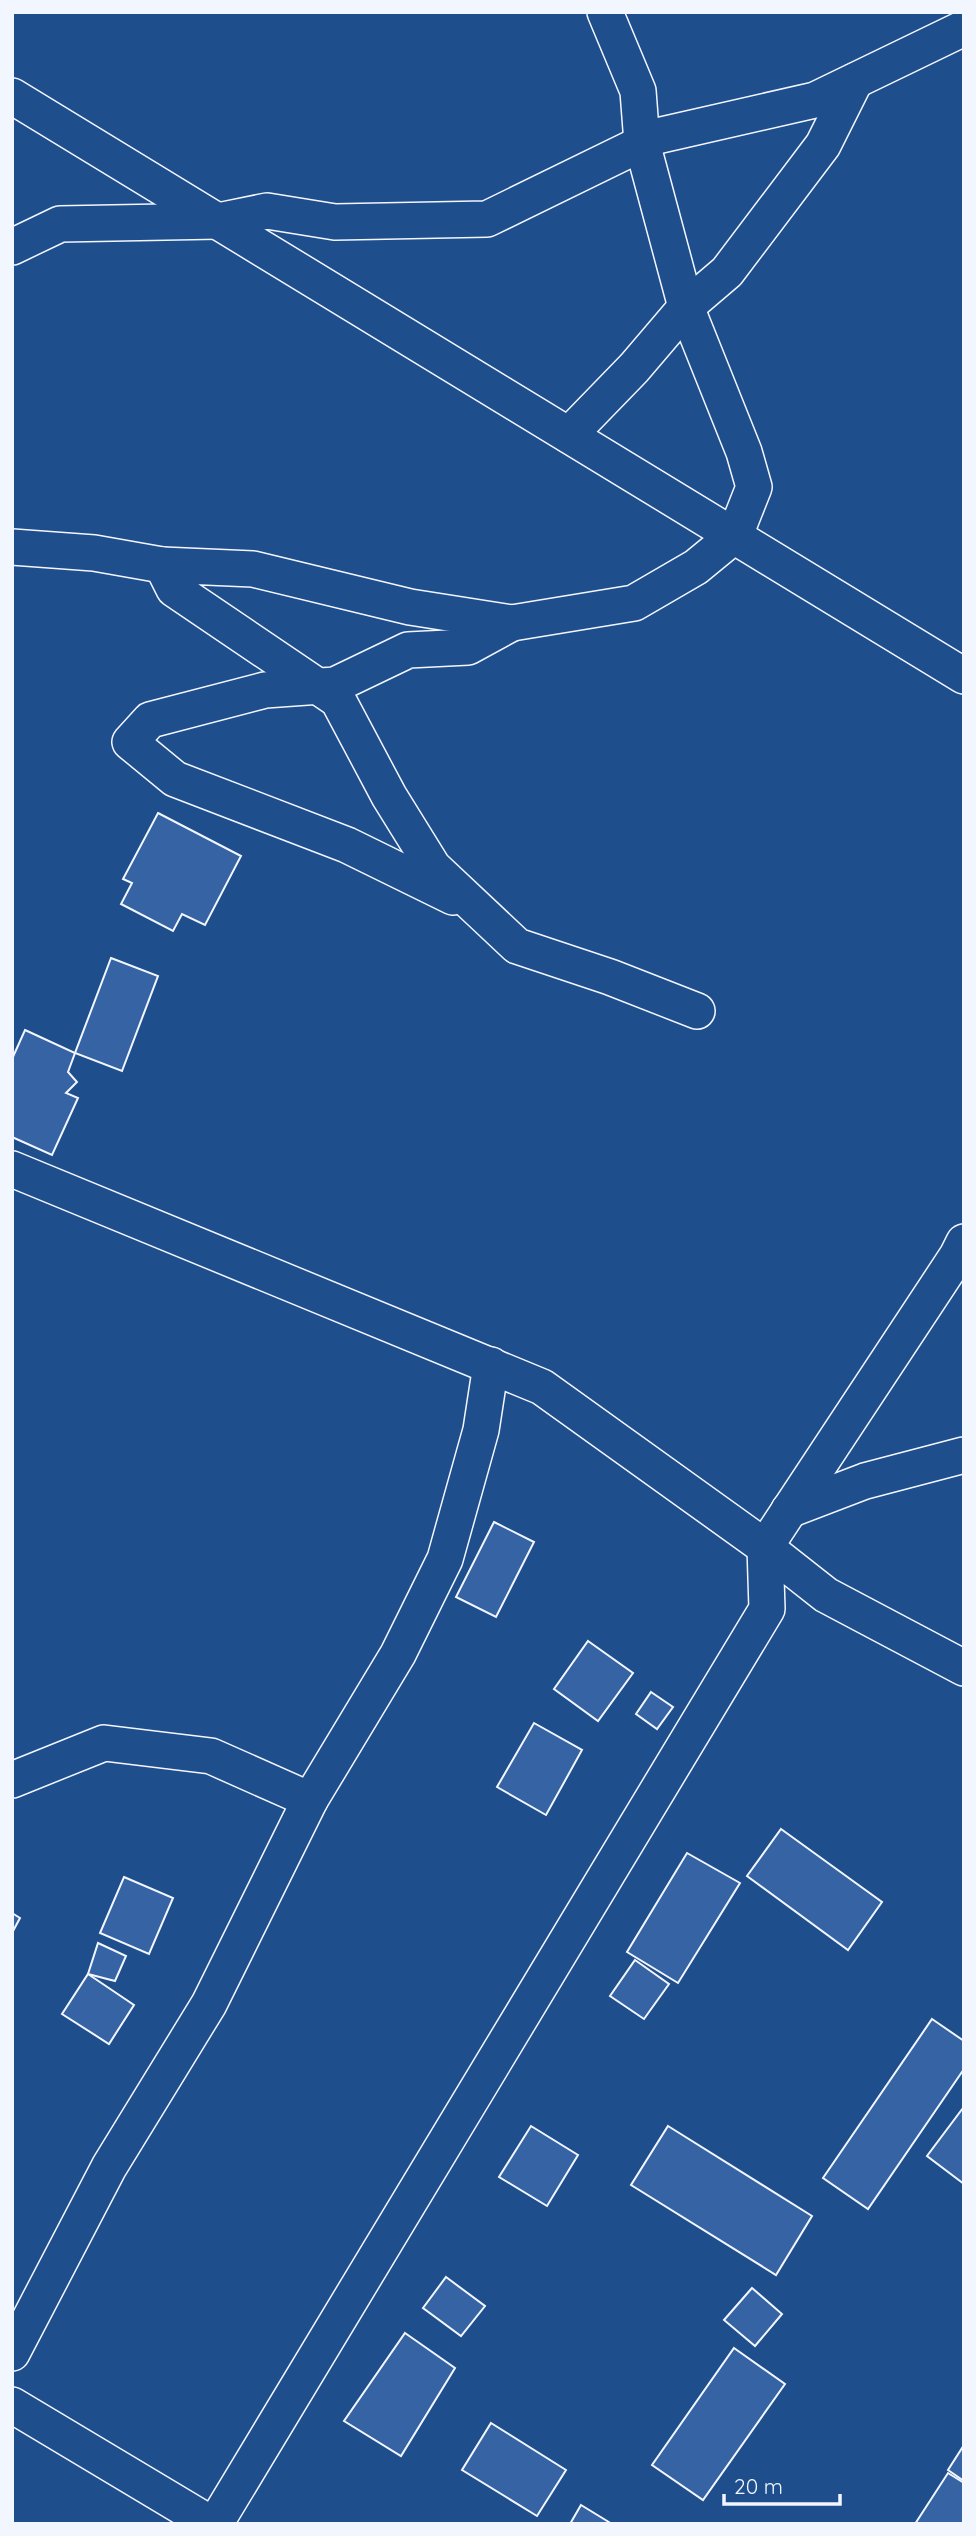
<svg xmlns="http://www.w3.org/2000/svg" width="976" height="2536" font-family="Quicksand,sans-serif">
<rect width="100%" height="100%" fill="#1f4e8c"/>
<!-- building -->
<g fill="#3563a3" stroke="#f2f6ff" stroke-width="2">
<path d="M158 813 241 856 205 925 182 914 173 931 121 904 132 883 123 879Z"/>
<path d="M111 958 158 976 122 1071 75 1053Z"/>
<path d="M25 1030 75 1053 68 1072 77 1082 66 1093 78 1098 52 1155 12 1137V1059Z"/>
<path d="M494 1522 534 1542 496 1617 456 1597Z"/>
<path d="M588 1641 633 1673 598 1721 554 1689Z"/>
<path d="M651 1692 673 1707 657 1729 636 1714Z"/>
<path d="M534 1723 582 1750 546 1815 497 1787Z"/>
<path d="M781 1829 882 1902 848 1950 747 1876Z"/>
<path d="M687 1853 740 1883 678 1983 627 1952Z"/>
<path d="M124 1877 173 1898 149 1954 100 1933Z"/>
<path d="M12 1913 20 1918 12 1933Z"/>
<path d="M98 1943 126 1956 115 1981 88 1974Z"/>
<path d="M635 1960 669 1984 644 2019 610 1996Z"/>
<path d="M88 1974 134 2005 109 2044 62 2014Z"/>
<path d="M932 2019 964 2041V2069L868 2209 823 2178Z"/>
<path d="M963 2108 964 2109V2184L927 2156Z"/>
<path d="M531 2126 578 2155 547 2206 499 2177Z"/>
<path d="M668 2126 812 2216 776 2275 631 2185Z"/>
<path d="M446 2277 485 2306 461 2336 423 2308Z"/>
<path d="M752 2288 782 2314 755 2346 724 2320Z"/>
<path d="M405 2333 455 2368 401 2456 344 2421Z"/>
<path d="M734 2348 785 2384 703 2500 652 2465Z"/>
<path d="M491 2423 566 2470 537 2516 462 2470Z"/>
<path d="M964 2445V2481L948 2470Z"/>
<path d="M948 2473 964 2483V2524H915Z"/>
<path d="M581 2505 612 2524H570Z"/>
</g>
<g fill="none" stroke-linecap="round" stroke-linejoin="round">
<defs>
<g id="street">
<path d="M605 12 638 91 642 143 686 307 744 452 754 487 735 535 696 567 634 603 512 623 410 607 253 569 162 565 174 589 338 700 389 796 433 867 517 946 610 977 697 1011"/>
<path d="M12 96 964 676"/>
<path d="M12 247 60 224 218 221 267 211 335 222 487 219 657 136 815 100 964 28"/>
<path d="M569 435 634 368 686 307 727 272 823 145 855 81"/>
<path d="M12 547 94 553 162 565"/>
<path d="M453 897 347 845 175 779 130 742 150 720 265 690 335 685 408 650 468 647 512 623"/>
<path d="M12 1169 542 1387 765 1547 826 1595 964 1668"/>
<path d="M789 1510 865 1481 964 1455"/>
<path d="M12 1780 104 1743 211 1756 310 1800 398 1654 445 1559 481 1430 491 1365"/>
<path d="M12 2353 109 2167 209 2004 310 1800"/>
<path d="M12 2405 211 2524"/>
<path d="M215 2524 767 1609 765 1547 957 1256 964 1242"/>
</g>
</defs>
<!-- street casing -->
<use href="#street" stroke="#f2f6ff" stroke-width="38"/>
<!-- street -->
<use href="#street" stroke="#1f4e8c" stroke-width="35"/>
</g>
<!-- border -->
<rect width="976" height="2536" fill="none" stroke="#f2f6ff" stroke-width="28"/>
<!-- scale -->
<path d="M724 2494v10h116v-10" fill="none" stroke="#f2f6ff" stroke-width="3.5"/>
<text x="734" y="2494" font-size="21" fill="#f2f6ff" stroke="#1f4e8c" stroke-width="5" paint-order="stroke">20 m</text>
</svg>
